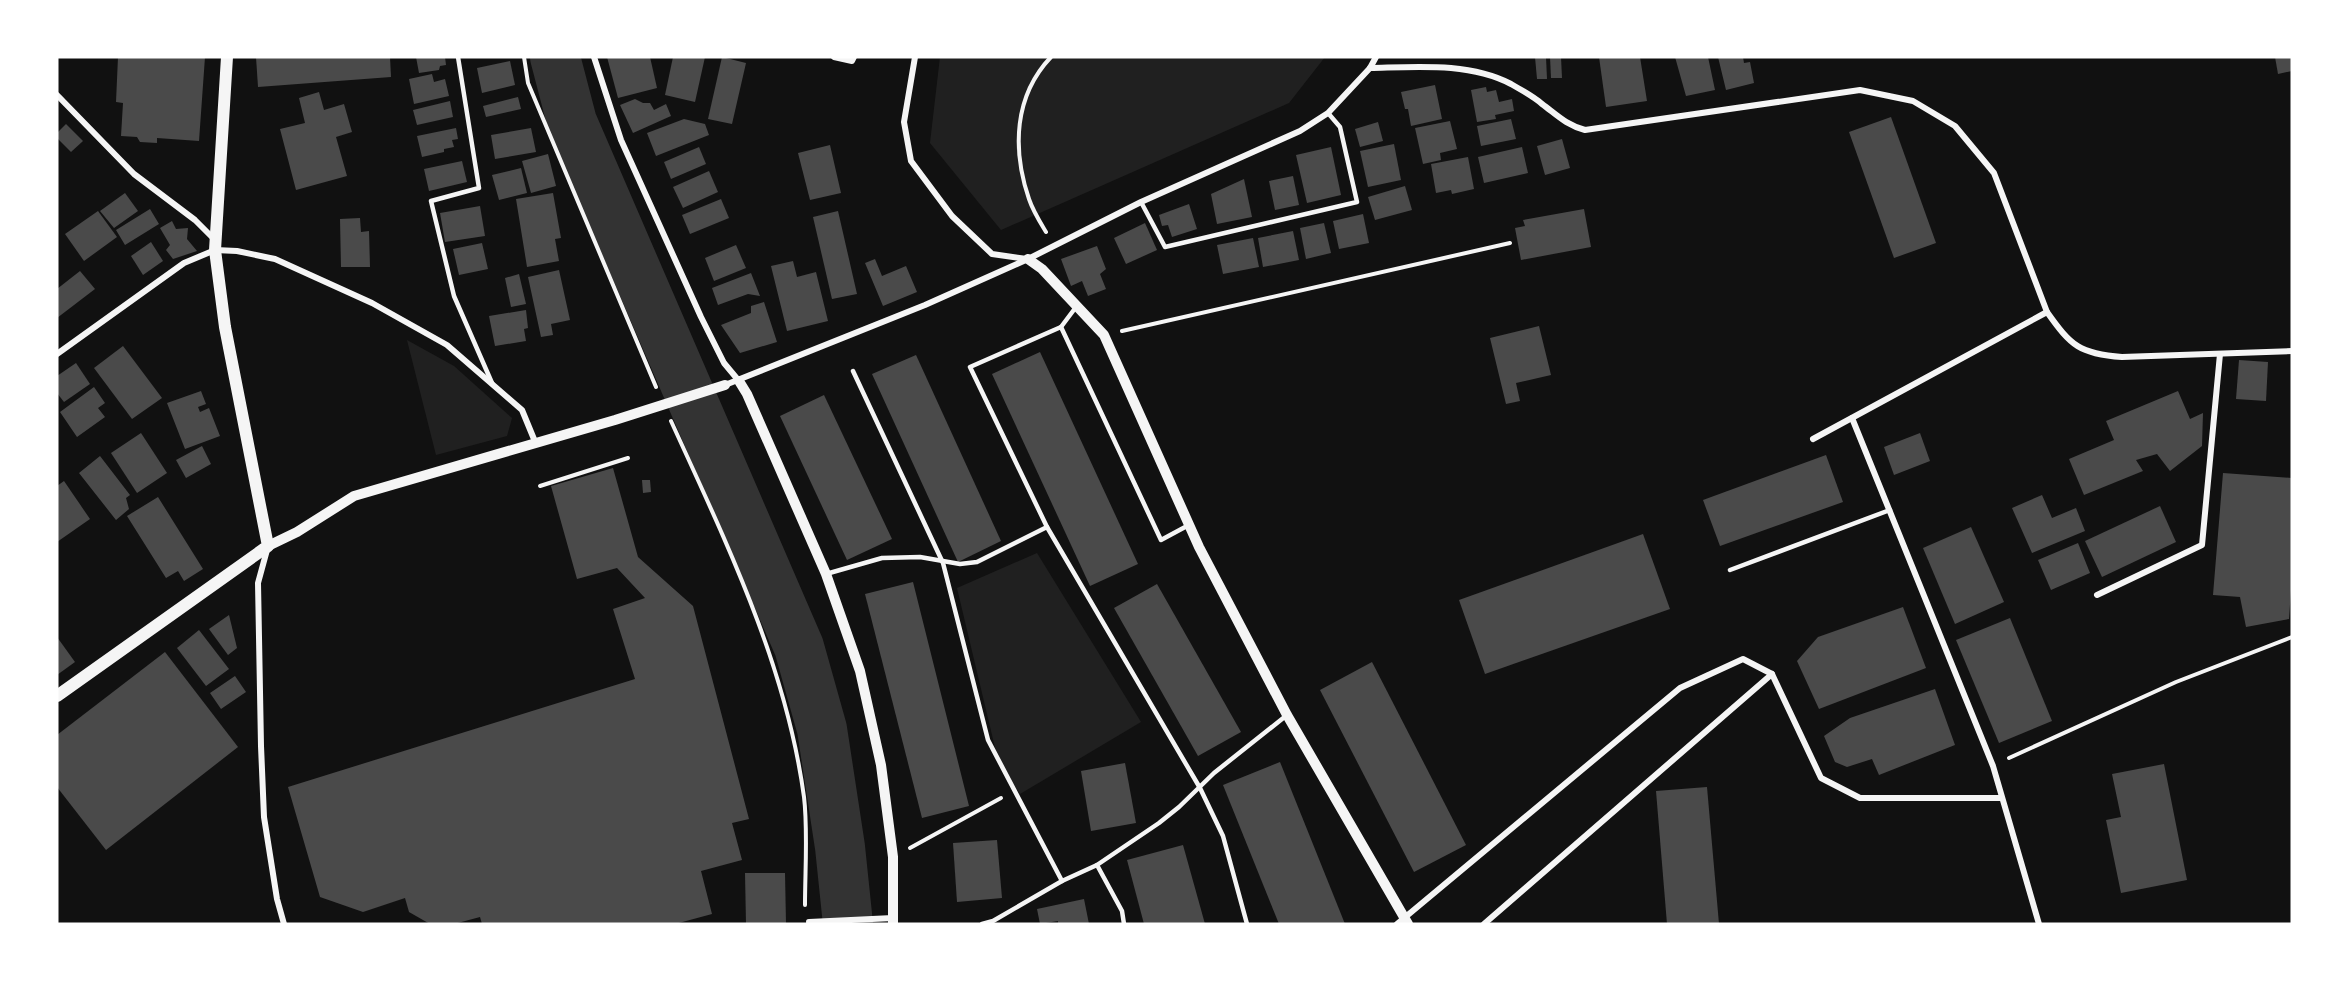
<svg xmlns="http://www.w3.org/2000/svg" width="2349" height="981" font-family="'DM Sans',sans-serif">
<rect width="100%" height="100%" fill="#111"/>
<!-- green -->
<g fill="#202020">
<path d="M940 57H1325L1289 103 1001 230 930 143Z"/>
<path d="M407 340 454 366 512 418 507 436 436 455Z"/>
<path d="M1037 553 1141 722 1020 794 998 760 957 588Z"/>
</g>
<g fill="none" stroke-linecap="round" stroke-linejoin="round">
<!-- river -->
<path stroke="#333" stroke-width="50" d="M555 57 572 122 799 647 822 729 840 847 848 924"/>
</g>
<!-- building -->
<g fill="#4a4a4a">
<path d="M118 57H205L199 141 157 138V143L140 142 137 137 121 136 123 103 116 102Z"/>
<path d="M256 57H390L391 77 258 87Z"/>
<path d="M416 57H445L446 65 440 66 439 70 419 73Z"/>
<path d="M607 57H650L657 88 618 98Z"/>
<path d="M673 57H705L695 102 665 95Z"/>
<path d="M722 57 746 63 732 124 708 119Z"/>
<path d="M1535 57H1546L1547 79H1537Z"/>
<path d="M1550 57H1561L1562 78H1551Z"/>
<path d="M1599 57H1640L1647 101 1606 107Z"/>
<path d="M1675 57H1708L1715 90 1686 96Z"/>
<path d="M1718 57H1743L1744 63 1750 62 1754 83 1726 90Z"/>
<path d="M2275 57H2292V71L2278 74Z"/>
<path d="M510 61 515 85 482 93 477 68Z"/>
<path d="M432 74 434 82 445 79 449 96 414 104 409 79Z"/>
<path d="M1435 85 1442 119 1411 126 1408 109H1405L1401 92Z"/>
<path d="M1486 87 1487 92 1496 90 1499 102 1512 99 1514 111 1495 115 1496 119 1477 122 1471 90Z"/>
<path d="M319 92 324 110 344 104 352 132 336 137 347 176 296 190 280 129 305 123 299 98Z"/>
<path d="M518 97 521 109 486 117 483 106Z"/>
<path d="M635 99 643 103H650L654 110 666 104 671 116 633 133 620 105Z"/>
<path d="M450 101 453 117 417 125 413 110Z"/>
<path d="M1891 117 1936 243 1894 258 1849 132Z"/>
<path d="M684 119 705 124 709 135 656 156 647 133Z"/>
<path d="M1511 119 1516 139 1481 146 1477 126Z"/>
<path d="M1450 121 1457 149 1440 153 1441 160 1423 164 1415 128Z"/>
<path d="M1378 122 1383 141 1360 147 1355 129Z"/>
<path d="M66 124 83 141 71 152 57 138V133Z"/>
<path d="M456 128 458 139 452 140 454 147 444 149V152L422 157 417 136Z"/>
<path d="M531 128 536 152 495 159 491 135Z"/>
<path d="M1562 139 1570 168 1545 175 1537 146Z"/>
<path d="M1394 144 1401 180 1368 187 1360 151Z"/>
<path d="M830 145 841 193 810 200 798 153Z"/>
<path d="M699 147 706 164 671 179 664 162Z"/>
<path d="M1331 147 1341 195 1307 203 1296 155Z"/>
<path d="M1522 147 1528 173 1484 183 1478 157Z"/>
<path d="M548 154 556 186 531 193 522 161Z"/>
<path d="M1468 157 1474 189 1452 194 1451 190 1436 193 1431 164Z"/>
<path d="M462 161 467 182 429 191 424 169Z"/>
<path d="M521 168 527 193 499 200 492 175Z"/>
<path d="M709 171 718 192 683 208 673 187Z"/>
<path d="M1293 176 1299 205 1275 210 1269 181Z"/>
<path d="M1244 179 1252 217 1217 224 1211 194Z"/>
<path d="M1405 186 1412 210 1375 220 1368 197Z"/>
<path d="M125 193 138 211 114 228 100 211Z"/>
<path d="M553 193 561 238 555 239 559 261 527 267 516 199Z"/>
<path d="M721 199 729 218 690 234 682 215Z"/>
<path d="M1189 204 1197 229 1172 237 1168 225 1162 226 1159 215Z"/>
<path d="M480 206 485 236 445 242 440 213Z"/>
<path d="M150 209 159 224 125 245 116 230Z"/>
<path d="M1584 209 1591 247 1521 260 1515 228 1525 226 1523 220Z"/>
<path d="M98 211 117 237 84 261 65 234Z"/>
<path d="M838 211 857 294 832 299 813 217Z"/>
<path d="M1363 214 1369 243 1339 249 1333 221Z"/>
<path d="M360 218 361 232 369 231 370 267H341L340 219Z"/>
<path d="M172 221 176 229 188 228 187 239 197 251 173 259 166 250 170 245 160 228Z"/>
<path d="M1145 223 1157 250 1126 264 1114 238Z"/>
<path d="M1324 223 1331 253 1306 259 1300 228Z"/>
<path d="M1293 231 1299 260 1263 267 1258 238Z"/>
<path d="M1253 238 1259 267 1223 274 1217 245Z"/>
<path d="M151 242 163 261 143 275 131 256Z"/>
<path d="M482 243 488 269 459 275 453 249Z"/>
<path d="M736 245 746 268 714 281 705 258Z"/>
<path d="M1097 246 1106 269 1100 274 1106 289 1088 296 1082 281 1071 286 1061 259Z"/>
<path d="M875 259 882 276 906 266 917 292 883 306 865 263Z"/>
<path d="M793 261 797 277 816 272 828 321 787 331 771 266Z"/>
<path d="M559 270 570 320 551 324 553 335 541 337 528 277Z"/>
<path d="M80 271 95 289 57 318V289Z"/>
<path d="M751 273 760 296 748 294 718 305 712 288Z"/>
<path d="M519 274 526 304 511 307 505 278Z"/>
<path d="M764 302 777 342 740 353 721 325 751 313V306Z"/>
<path d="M526 310 528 328 524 329 526 341 495 346 489 316Z"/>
<path d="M1539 326 1551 375 1516 383 1520 401 1506 404 1490 338Z"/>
<path d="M123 346 162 398 132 419 94 368Z"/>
<path d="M1040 352 1138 564 1090 586 992 374Z"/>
<path d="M916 355 1001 541 958 562 872 374Z"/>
<path d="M2239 360 2268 362 2266 401 2236 399Z"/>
<path d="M76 363 90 384 64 402 57 393V376Z"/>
<path d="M94 387 105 403 98 408 105 417 77 437 60 412Z"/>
<path d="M201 391 206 404 198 407 200 412 209 408 220 436 185 449 167 403Z"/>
<path d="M2178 391 2190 419 2203 413 2202 446 2170 471 2157 454 2136 460 2143 471 2084 495 2069 459 2114 440 2106 421Z"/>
<path d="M824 395 892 539 847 560 780 416Z"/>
<path d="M141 433 167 473 137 493 111 453Z"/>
<path d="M1920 433 1930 461 1894 475 1884 447Z"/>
<path d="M202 446 211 464 186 478 176 460Z"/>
<path d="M1826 455 1843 502 1720 546 1703 500Z"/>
<path d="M100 456 130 495 126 498 129 509 116 520 79 473Z"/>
<path d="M613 468 638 557 693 606 749 819 732 823 742 860 701 871 712 914 675 924H482L480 917 454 924H430L409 912 405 898 363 912 320 897 288 787 635 679 613 609 645 598 617 568 577 579 551 486Z"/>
<path d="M2223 473 2292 478V576L2289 619 2246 627 2240 597 2213 595Z"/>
<path d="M642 480H650L651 492 643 493Z"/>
<path d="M64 481 90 519 57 542V486Z"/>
<path d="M2042 495 2052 518 2076 508 2085 531 2032 553 2012 508Z"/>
<path d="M158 497 203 569 184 581 178 571 166 578 127 516Z"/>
<path d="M2160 506 2176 542 2102 577 2085 541Z"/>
<path d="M1971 527 2004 602 1955 624 1923 548Z"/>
<path d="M1643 534 1670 609 1485 674 1459 600Z"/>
<path d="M2078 543 2090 573 2051 590 2038 560Z"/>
<path d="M913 582 969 806 922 818 865 594Z"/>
<path d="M1157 584 1241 732 1198 756 1114 608Z"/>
<path d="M1903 607 1926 668 1819 709 1797 661 1818 637Z"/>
<path d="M229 615 237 648 228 655 209 629Z"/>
<path d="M2010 618 2052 721 1999 743 1956 640Z"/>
<path d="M199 630 229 669 206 686 177 648Z"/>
<path d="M57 637 75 662 57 675Z"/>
<path d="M165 652 238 747 106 850 57 787V735Z"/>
<path d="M1372 662 1466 845 1414 872 1320 690Z"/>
<path d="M235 676 246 692 221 709 210 693Z"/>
<path d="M1935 689 1955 745 1879 775 1872 759 1847 767 1835 762 1824 736 1850 718Z"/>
<path d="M1280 762 1345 924H1279L1223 785Z"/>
<path d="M1125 763 1136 823 1091 831 1081 771Z"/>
<path d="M2164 764 2187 880 2121 893 2106 820 2121 817 2112 774Z"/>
<path d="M1707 787 1719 924H1667L1656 791Z"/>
<path d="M997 840 1002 898 957 902 953 843Z"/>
<path d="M1183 845 1205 924H1144L1127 860Z"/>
<path d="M745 873H785L786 924H746Z"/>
<path d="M1084 899 1089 924H1058V921L1040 924 1037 909Z"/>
</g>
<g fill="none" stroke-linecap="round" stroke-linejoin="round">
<!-- path -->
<g stroke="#f5f5f5" stroke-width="4">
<path d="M524 57 528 83 656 387"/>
<path d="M1046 232C1040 222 1033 211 1029 199 1012 149 1014 96 1051 57"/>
<path d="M1122 331 1510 243"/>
<path d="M671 421C726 542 786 664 804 797 808 830 805 871 805 905"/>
<path d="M540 486 628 458"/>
<path d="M2009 758 2176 682 2292 637"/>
<path d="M910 848 1001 798"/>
</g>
<!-- service -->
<g stroke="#f5f5f5" stroke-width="4.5">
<path d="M458 57 479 188 431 201 454 296 492 383"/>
<path d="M1141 202 1165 247 1357 202 1340 127 1328 113"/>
<path d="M1076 307 1061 327 970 367 1047 527 1200 788 1223 836 1247 924"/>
<path d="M1061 327 1161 540 1187 526"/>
<path d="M853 371 943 563 988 740 1062 881"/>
<path d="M1730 570 1890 510"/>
<path d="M826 574 882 558 920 557 960 564 977 562 1047 527"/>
<path d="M1097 865 1122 911 1124 924"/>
<path d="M982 924 993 921 1062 881 1097 865 1159 823 1179 807 1214 773 1287 715"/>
</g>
<!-- minor -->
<g stroke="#f5f5f5" stroke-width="6">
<path d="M594 57 621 140 701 317 724 363 739 381"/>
<path d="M834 57 852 61 854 57"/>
<path d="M915 57 904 122 911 161 952 216 992 254 1027 259"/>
<path d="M1370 68C1416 67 1469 62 1511 84 1521 90 1533 96 1542 104 1557 115 1566 125 1585 130L1860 90 1913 101 1955 126 1994 173 2047 312C2071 346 2080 354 2122 357L2292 351"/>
<path d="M57 95 134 174 195 220 214 239"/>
<path d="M57 354 184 263 215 250 237 251 275 259 372 303 447 345 522 410 536 444"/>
<path d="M725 385 925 305 1028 259 1141 202 1300 131 1328 113 1370 68 1376 57"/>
<path d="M1852 418 1993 766 2039 924"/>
<path d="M1813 439 2047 312"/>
<path d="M267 550 258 583 261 746 264 817 277 899 284 924"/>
<path d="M2097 595 2202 545 2220 354"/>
<path d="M809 922 893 918"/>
<path d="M1397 924 1680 688 1743 659 1772 674 1821 778 1860 798H2000"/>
<path d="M1484 924 1772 674"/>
</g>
<!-- tertiary -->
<g stroke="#f5f5f5" stroke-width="10">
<path d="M1028 259 1042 269 1104 335 1199 547 1287 715 1408 924"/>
<path d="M739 381 747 394 826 574 860 671 881 765 893 857V924"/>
<path d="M268 546 297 532 354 496 615 420 725 385"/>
</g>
<!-- secondary -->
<path stroke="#f5f5f5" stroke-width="12" d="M57 696 268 546 225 327 215 250 227 57"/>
</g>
<!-- border -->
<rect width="2349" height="981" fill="none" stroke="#ffffff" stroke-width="117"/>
</svg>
